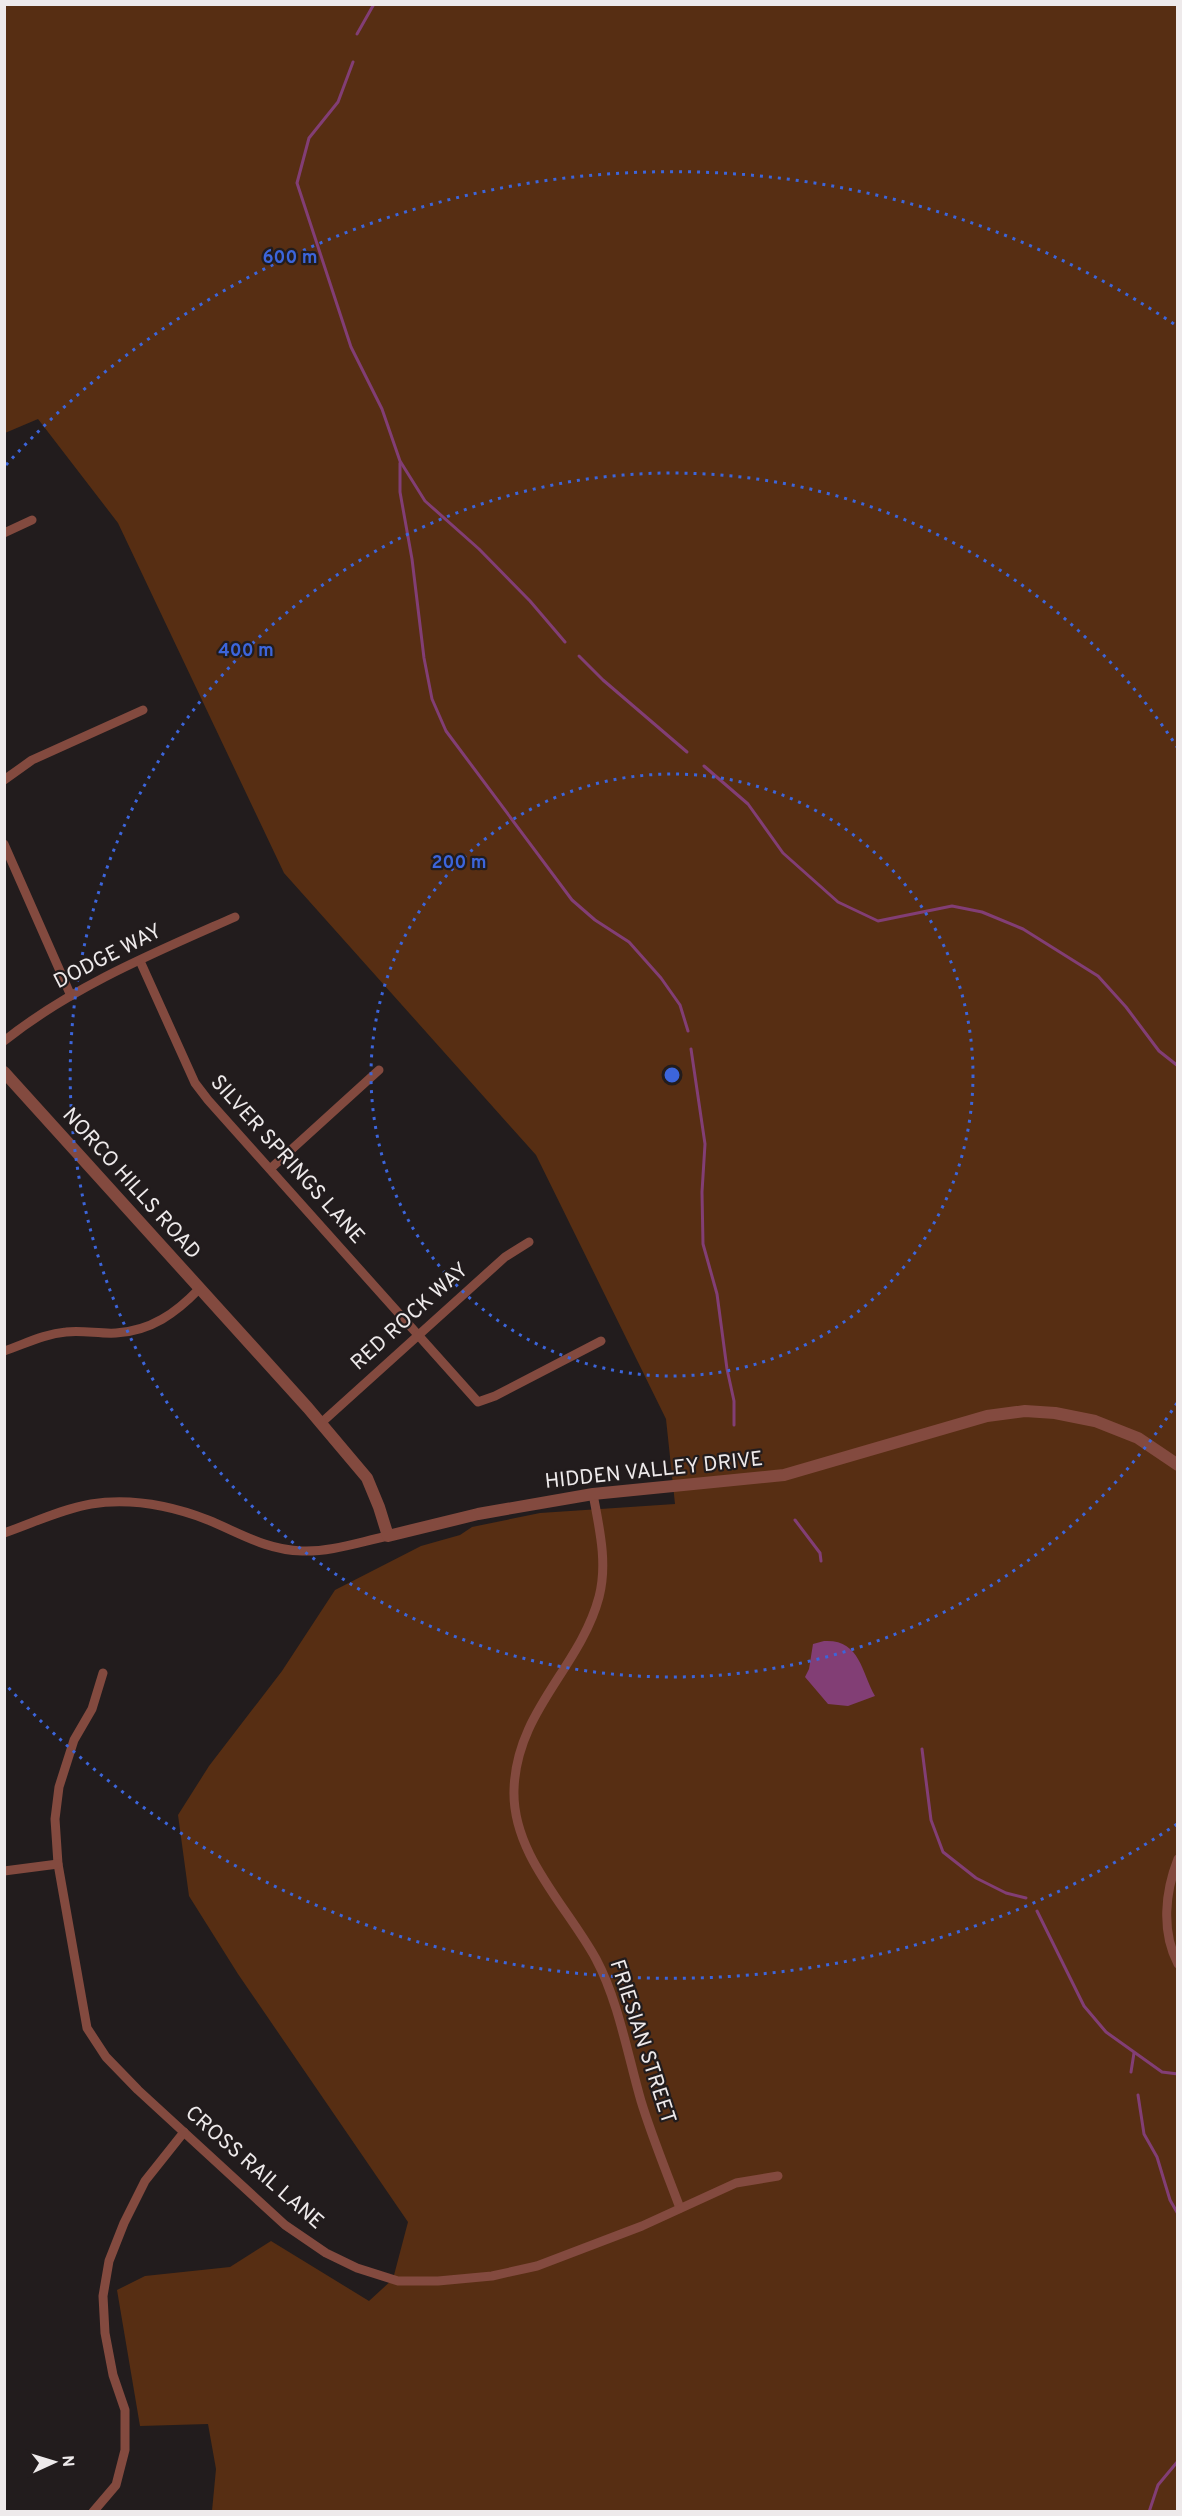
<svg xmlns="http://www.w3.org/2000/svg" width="1182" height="2516" font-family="Overpass,sans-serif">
<rect width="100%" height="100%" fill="#221c1d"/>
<polygon fill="#572e13" points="5,5 1177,5 1177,2511 212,2511 216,2469 208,2424 140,2426 117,2290 145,2276 230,2267 271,2241 369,2301 393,2279 408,2222 238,1974 189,1896 178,1815 209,1766 282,1671 335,1590 421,1546 460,1535 472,1527 540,1513 675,1504 666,1419 536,1155 284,873 118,523 38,419 5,433"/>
<path fill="#823e75" d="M824 1641C860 1639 861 1671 875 1696L848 1706 828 1704 805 1677 809 1669 813 1644Z"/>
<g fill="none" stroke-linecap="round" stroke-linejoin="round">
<g stroke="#823e75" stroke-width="3">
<polyline points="357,34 374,4"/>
<polyline points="353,62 338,102 309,138 297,183 351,347 382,409 400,461 425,501 479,549 530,601 565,642"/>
<polyline points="400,463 400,492 412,559 424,658 432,699 446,731 572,900 595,920 629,942 661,978 680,1005 688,1031"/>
<polyline points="579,656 603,680 687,752"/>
<polyline points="704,766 748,804 783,853 838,902 878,921 952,906 982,912 1023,929 1098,976 1126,1007 1159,1051 1178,1066"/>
<polyline points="691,1049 705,1144 702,1192 703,1244 717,1294 727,1369 734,1401 734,1425"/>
<polyline points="795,1520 820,1553 821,1561"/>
<polyline points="922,1749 931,1820 943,1852 976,1878 1006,1893 1026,1898"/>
<polyline points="1037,1911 1084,2006 1106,2032 1162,2072 1178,2074"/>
<polyline points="1131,2072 1134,2053"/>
<polyline points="1138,2095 1144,2134 1157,2157 1170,2200 1178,2214"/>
<polyline points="1149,2512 1158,2485 1178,2461"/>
</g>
<g stroke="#834a3f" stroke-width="9">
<polyline points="4,533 32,520"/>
<polyline points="4,780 32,760 143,710"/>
<polyline points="4,844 71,996"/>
<polyline points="140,961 195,1083 208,1100 478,1402 495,1396 601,1341"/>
<path d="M4 1041C73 986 156 952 235 917"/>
<polyline points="270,1169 379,1070"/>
<path d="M4 1351C25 1344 44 1334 66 1332 83 1330 99 1334 116 1333 151 1331 176 1313 199 1289"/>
<polyline points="320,1424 505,1257 529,1242"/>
<path d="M593 1494C599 1527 608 1563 599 1597 580 1668 516 1711 514 1790 512 1854 567 1906 596 1959 618 2000 628 2056 641 2101 652 2137 667 2173 680 2208"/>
<path d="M4 1533C33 1523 62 1509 91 1504 130 1498 172 1506 208 1520 240 1533 266 1550 302 1551 331 1552 359 1542 388 1536"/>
<polyline points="103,1673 92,1709 74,1740 59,1787 55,1819 58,1864 87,2028 106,2057 138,2090 285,2225 326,2253 357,2268 398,2281 438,2281 492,2276 537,2266 642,2226 736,2183 778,2176"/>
<path d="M1178 1859C1165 1892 1161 1931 1178 1964"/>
<polyline points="4,1871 58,1864"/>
<polyline points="93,2512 116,2485 125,2450 125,2410 113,2375 105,2333 103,2296 109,2261 124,2223 145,2181 184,2132"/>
</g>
<polyline stroke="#834a3f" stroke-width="12" points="4,1072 308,1408 367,1478 379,1507 388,1536 478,1514 593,1494 784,1475 987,1416 1025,1411 1055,1413 1095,1421 1138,1438 1178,1465"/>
</g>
<g fill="none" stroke="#3c65db" stroke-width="3" stroke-dasharray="3 6">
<circle cx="672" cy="1075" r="301"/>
<path d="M1177 1403A602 602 0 1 1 1177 747"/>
<path d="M1177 1824A903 903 0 0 1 6 1685M6 465A903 903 0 0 1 1177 326"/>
</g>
<g text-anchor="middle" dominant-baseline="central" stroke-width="4.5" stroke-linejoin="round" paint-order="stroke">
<g font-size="21" fill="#eeeaeb" stroke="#221c1d">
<text transform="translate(108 957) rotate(-27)">DODGE WAY</text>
<text transform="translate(287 1160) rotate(48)">SILVER SPRINGS LANE</text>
<text transform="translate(131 1184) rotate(48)">NORCO HILLS ROAD</text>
<text transform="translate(410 1317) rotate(-42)">RED ROCK WAY</text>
<text transform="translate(654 1471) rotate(-6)">HIDDEN VALLEY DRIVE</text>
<text transform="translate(642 2042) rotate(72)">FRIESIAN STREET</text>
<text transform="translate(254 2168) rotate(41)">CROSS RAIL LANE</text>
</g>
</g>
<circle cx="672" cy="1075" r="9" fill="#3c65db" stroke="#221c1d" stroke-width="3"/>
<g font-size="18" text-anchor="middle" font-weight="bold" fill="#3c65db" stroke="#221c1d" stroke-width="4.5" stroke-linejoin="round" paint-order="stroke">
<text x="290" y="263">600 m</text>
<text x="246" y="656">400 m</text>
<text x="459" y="868">200 m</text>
</g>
<rect width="1182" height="2516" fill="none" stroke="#eeeaeb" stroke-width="12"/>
<g transform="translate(54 2462) rotate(86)" stroke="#221c1d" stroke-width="4.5" paint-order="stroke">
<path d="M0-4.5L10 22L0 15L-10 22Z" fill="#eeeaeb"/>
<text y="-9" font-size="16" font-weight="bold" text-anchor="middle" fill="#eeeaeb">N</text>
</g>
</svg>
